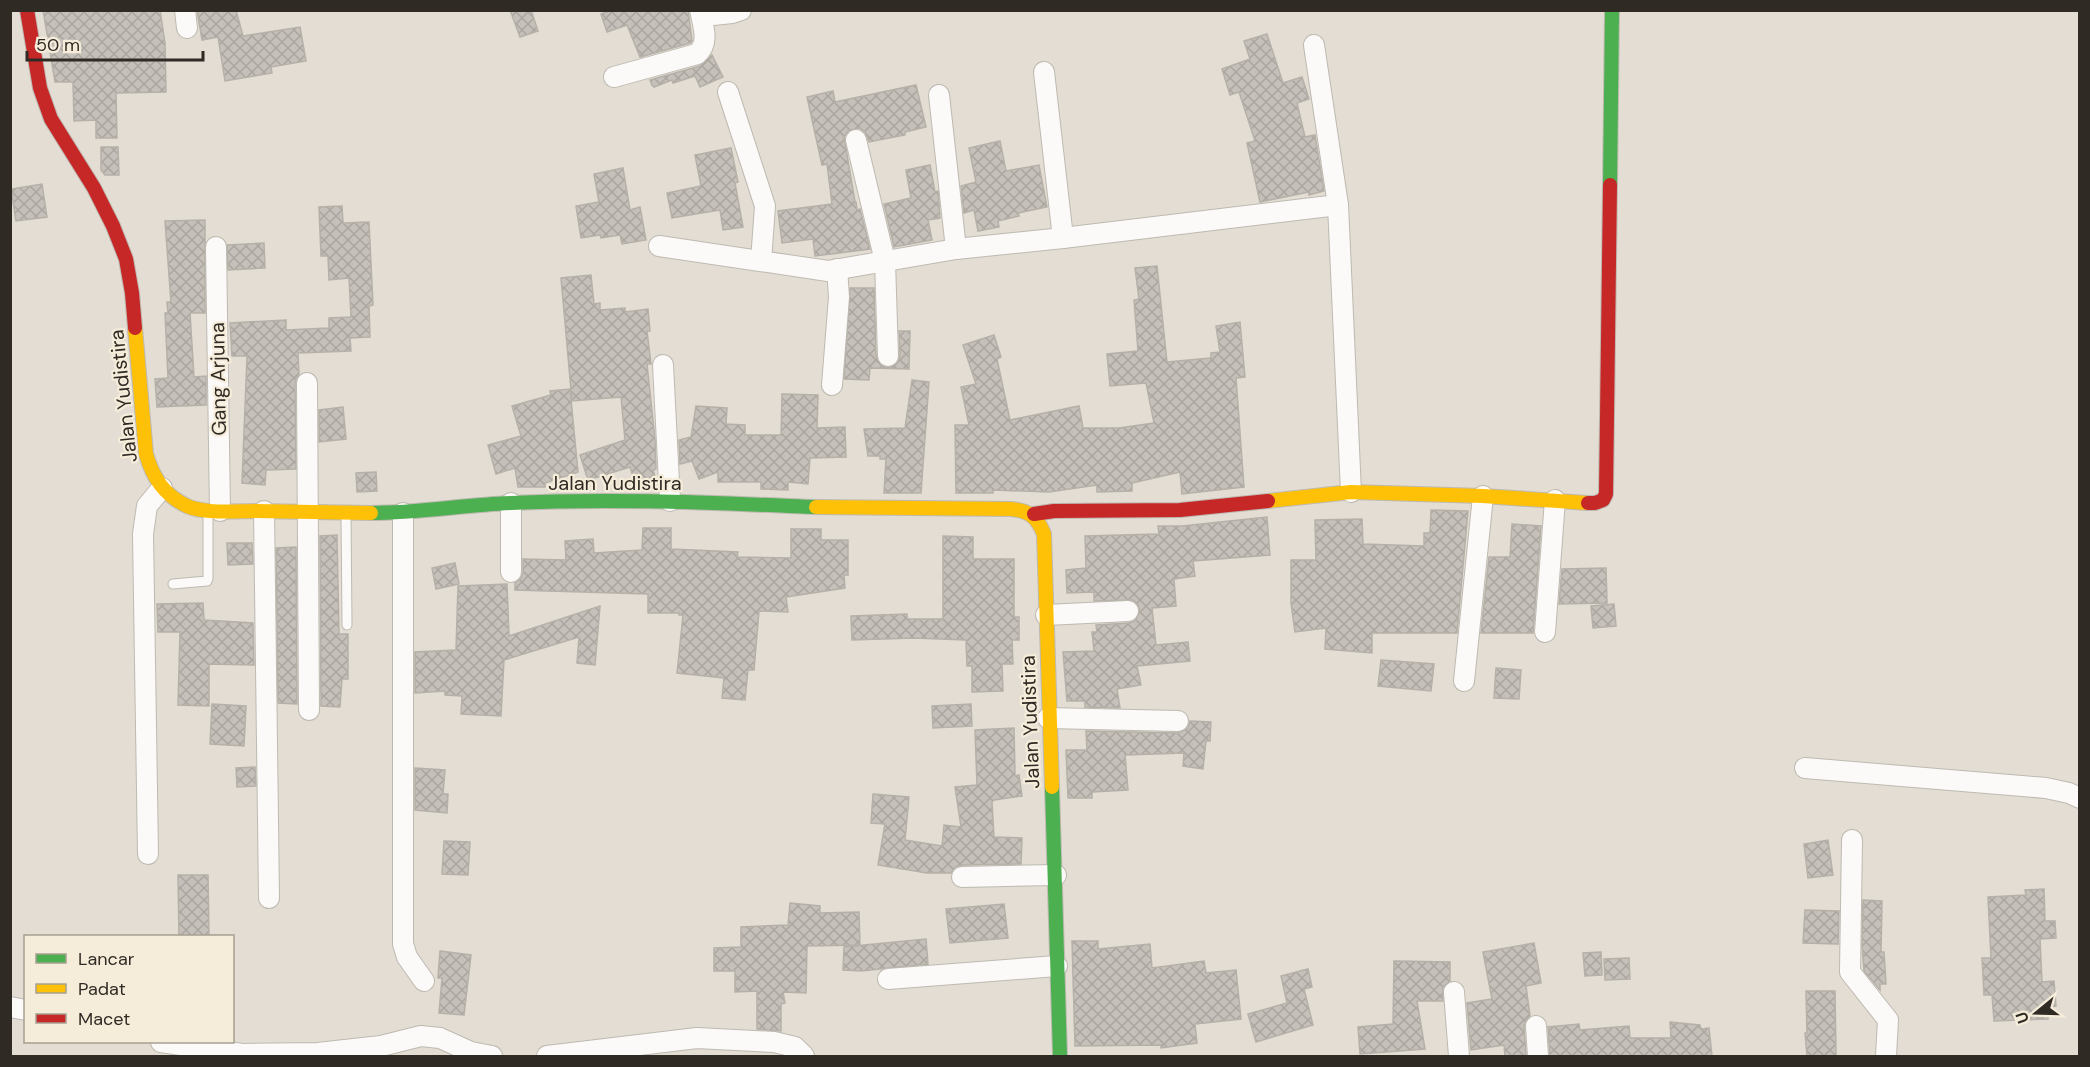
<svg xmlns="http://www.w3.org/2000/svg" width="2090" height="1067" font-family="'DM Sans',sans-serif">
<defs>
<pattern id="building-cross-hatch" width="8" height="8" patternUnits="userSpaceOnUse" patternTransform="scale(1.5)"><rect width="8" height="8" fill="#c5c0b9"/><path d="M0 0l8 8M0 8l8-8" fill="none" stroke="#aaa59f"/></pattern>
</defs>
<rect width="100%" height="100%" fill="#e3ddd3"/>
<g fill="url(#building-cross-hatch)" stroke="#b5b1a9" stroke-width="1.5">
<polygon points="43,10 160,10 165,43 166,92 116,93 117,138 96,138 96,120 74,121 73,82 55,82"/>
<polygon points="197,10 236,10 243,36 300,27 306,61 271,67 272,73 225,81 218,37 202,40"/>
<polygon points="510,10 531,10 538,31 520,37"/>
<polygon points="612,10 688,10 692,41 690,43 640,57 627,25 607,32 601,14"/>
<polygon points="1267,34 1283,83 1302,77 1309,99 1297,103 1305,137 1315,135 1324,191 1309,195 1309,192 1260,202 1247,143 1255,141 1239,92 1230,95 1222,69 1250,59 1244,41"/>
<polygon points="712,55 723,77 700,87 695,76 673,83 672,80 654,87 652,85 650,80 700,66"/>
<polygon points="916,85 926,127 905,132 905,135 869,142 865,132 859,128 848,131 844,137 855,202 856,202 857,210 860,209 870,249 815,256 813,239 782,243 778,211 832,204 827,164 822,165 807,97 833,91 835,102"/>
<polygon points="1000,141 1006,171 1039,165 1047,207 1018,213 1019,216 998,221 999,227 978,231 974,210 964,213 961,186 976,182 969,148"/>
<polygon points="101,147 118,147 119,175 105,175 101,170"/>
<polygon points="731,148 738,182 735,183 743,227 723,230 720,210 672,218 667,193 701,186 695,155"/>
<polygon points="930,165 935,192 938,191 940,218 928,220 932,240 894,247 884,204 911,198 906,170"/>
<polygon points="623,168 630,210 640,207 646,240 622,244 620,235 601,238 600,235 581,238 576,206 599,202 594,174"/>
<polygon points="42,184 47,217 16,221 11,189"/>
<polygon points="342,206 343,223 369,222 373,305 369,306 370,337 350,338 351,351 298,353 299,374 295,383 296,469 266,470 265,485 242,483 247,356 232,356 230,323 286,320 286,330 329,328 329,318 351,317 349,278 329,280 328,256 321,256 319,207"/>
<polygon points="205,220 205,313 190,313 194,377 206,376 206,405 157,407 155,379 168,378 165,313 168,313 167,302 171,302 165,221"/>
<polygon points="264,243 265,268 228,270 227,245"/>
<polygon points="1157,266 1167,362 1211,358 1211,353 1220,352 1216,326 1240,322 1245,377 1236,378 1244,487 1182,494 1180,472 1132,483 1132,491 1097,492 1097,485 1049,492 993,490 993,493 956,493 955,425 969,425 961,387 976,384 963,345 994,335 1001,357 997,359 1010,420 1079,406 1083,428 1119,428 1154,423 1146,383 1110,386 1107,354 1138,351 1134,300 1139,299 1135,268"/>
<polygon points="591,275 594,304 600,303 600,310 625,308 625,312 648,309 650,331 647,331 651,364 647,364 655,439 656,469 653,470 657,483 650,486 636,486 630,467 588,480 580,455 625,440 621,397 572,401 561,278"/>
<polygon points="850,288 874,288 876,356 882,366 889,368 898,362 900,356 899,331 910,331 909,369 870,368 869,380 844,379"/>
<polygon points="912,380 929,382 921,493 884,493 886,459 880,459 880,456 868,456 864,429 905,428"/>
<polygon points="570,389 578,472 545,483 545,487 518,487 515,468 496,474 488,445 521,436 512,406 551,395 550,391"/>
<polygon points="782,394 818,395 817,428 845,427 846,457 810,458 808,484 788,482 788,490 761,489 761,482 718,482 718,472 699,479 692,461 680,464 679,440 691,437 696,406 727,408 726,424 745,425 745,435 781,435"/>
<polygon points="343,407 346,439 319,442 319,410"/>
<polygon points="376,472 377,491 357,492 356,473"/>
<polygon points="1431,510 1468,511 1457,633 1372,633 1372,653 1325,649 1326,628 1295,632 1291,603 1291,560 1316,560 1315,520 1362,519 1363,544 1424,546 1424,533 1430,533"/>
<polygon points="1267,517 1270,555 1193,561 1195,576 1174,579 1176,606 1152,608 1156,645 1188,642 1190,661 1137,666 1141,685 1117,689 1120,708 1085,707 1085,701 1067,701 1063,652 1094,651 1092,632 1097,632 1096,625 1129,623 1135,621 1140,611 1138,605 1133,600 1094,601 1094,592 1067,593 1066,570 1086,568 1085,536 1159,534 1158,526 1182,526"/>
<polygon points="1512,524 1541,526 1533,633 1481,633 1489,557 1510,557"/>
<polygon points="643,528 671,528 671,549 738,552 737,557 791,558 791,529 821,529 821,540 848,540 848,575 844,575 845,588 786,597 788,612 759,611 754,670 748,670 745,700 722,698 724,678 677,673 683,615 679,615 679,613 648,613 648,594 515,590 515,583 521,578 523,573 523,559 566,560 565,541 593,539 594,553 642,550"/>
<polygon points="337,535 339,634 348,634 348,679 342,679 340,707 321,706 320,536"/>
<polygon points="943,536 973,537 973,559 1014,559 1014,617 1019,617 1019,640 1012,640 1013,664 1002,664 1003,691 972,692 972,666 967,666 966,640 914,638 852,640 851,616 907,614 907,619 943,619"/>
<polygon points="227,543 252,543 253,564 228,565"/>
<polygon points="296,547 297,704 278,703 276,548"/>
<polygon points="455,563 459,584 436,589 432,568"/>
<polygon points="1606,568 1607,603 1559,604 1562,569"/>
<polygon points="507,584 509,636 600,606 595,665 577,663 579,637 504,660 501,716 461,714 462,696 445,695 445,691 415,693 415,652 456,650 458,586"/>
<polygon points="203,603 204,620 253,623 254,665 209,664 209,706 178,705 180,632 158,632 157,604"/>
<polygon points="1614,604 1616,626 1593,628 1591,606"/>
<polygon points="1381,660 1434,664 1431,691 1378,686"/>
<polygon points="1496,668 1521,670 1519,699 1494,698"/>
<polygon points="212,704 246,706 244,746 210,744"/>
<polygon points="971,704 972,726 933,728 932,706"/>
<polygon points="1190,721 1211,722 1210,741 1206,741 1203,769 1183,766 1184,753 1125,755 1128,790 1092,792 1092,798 1068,798 1066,750 1087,750 1086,731 1178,733 1188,728"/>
<polygon points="1014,728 1015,776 1019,775 1022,796 994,800 992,802 994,837 1022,838 1021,864 962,865 955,867 951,873 927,873 878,865 885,824 871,823 873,794 909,797 905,840 942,846 944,825 961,827 955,787 977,785 975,730"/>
<polygon points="255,767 256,786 237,787 236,768"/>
<polygon points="415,768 445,770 443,794 448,794 447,813 415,810"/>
<polygon points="1828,840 1833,875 1808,878 1804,844"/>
<polygon points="444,841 470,842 468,875 442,874"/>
<polygon points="178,875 208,875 209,936 179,936"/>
<polygon points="2044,889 2045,921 2055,921 2056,938 2040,939 2042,982 2054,981 2056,1006 2047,1007 2048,1019 1994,1021 1992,995 1984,995 1982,958 1991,958 1988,897 2026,895 2025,890"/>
<polygon points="1863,900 1882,901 1881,952 1884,952 1886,984 1880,984 1880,990 1864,971 1862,945"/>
<polygon points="790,903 820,906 820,913 859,912 860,945 807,946 806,993 783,992 785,1003 781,1004 781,1031 757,1029 757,991 735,992 735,971 714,971 714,948 741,947 741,927 788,925"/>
<polygon points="1004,904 1008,938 950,943 946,909"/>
<polygon points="1805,910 1839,911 1838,944 1803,943"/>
<polygon points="926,939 928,964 861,971 843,970 844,947"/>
<polygon points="1072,941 1098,941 1098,949 1150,944 1152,968 1204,961 1206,973 1236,970 1241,1019 1195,1024 1197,1043 1161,1048 1161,1045 1075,1046"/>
<polygon points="1534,943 1541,983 1526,986 1530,1016 1526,1020 1524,1026 1526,1056 1505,1056 1504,1045 1471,1050 1467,1003 1492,999 1483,952"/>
<polygon points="440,951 471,955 464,1015 439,1013 442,978 438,978"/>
<polygon points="1601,952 1602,975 1585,976 1583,953"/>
<polygon points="1629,958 1630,979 1605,980 1604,959"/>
<polygon points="1394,961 1450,962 1450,981 1443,987 1443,1001 1417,1001 1425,1049 1360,1054 1358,1027 1393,1024"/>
<polygon points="1308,969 1312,987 1304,989 1313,1025 1256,1042 1248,1014 1287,1003 1281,976"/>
<polygon points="1806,991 1835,991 1836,1056 1807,1056 1805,1033 1807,1033"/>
<polygon points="1670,1022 1700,1025 1701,1029 1709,1028 1712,1056 1550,1056 1548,1027 1579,1024 1580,1030 1629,1026 1630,1038 1671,1038"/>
</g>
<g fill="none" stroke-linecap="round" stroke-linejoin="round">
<g stroke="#bebab2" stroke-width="11">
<g id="lane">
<polyline points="346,514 347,625"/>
<polyline points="173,584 207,581 208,578 208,513"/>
</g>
</g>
<g stroke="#bebab2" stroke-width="22">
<g id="street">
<polyline points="185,10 187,28"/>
<polyline points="710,10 713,15 732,13 741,10"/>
<polyline points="1314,45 1338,205"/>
<polyline points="1044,72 1063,238"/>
<path d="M614 77 697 54C710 43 703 26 700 10"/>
<polyline points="728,92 765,206 761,261"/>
<polyline points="939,95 956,249"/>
<polyline points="856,140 885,261 888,356"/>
<polyline points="659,246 828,271 956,249 1063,238 1338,205 1351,492"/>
<polyline points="216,247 220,511"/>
<polyline points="663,365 670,501"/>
<polyline points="307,383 309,710"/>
<polyline points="832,385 839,297 837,269"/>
<polyline points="511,503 511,572"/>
<polyline points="264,511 269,898"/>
<polyline points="403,513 403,944 407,957 424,981"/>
<polyline points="1046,615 1128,611"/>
<polyline points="1545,632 1555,500"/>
<polyline points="1464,681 1483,496"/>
<polyline points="1048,718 1178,721"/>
<polyline points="1805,768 2046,788 2069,793 2080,798"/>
<polyline points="1852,840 1850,972 1888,1020 1886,1056"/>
<polyline points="148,854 143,534 147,506 162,488"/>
<polyline points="962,877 1056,875"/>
<polyline points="888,979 1057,966"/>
<polyline points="1454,992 1459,1056"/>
<polyline points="10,1007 26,1010"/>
<polyline points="1536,1026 1538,1056"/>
<polyline points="161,1042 242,1054 318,1053 381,1046 421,1036 440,1038 471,1052 492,1056"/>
<polyline points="547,1056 697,1038 774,1042 795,1047 804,1056"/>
</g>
</g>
<g stroke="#bebab2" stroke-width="16">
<g id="fast">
<polyline points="1610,185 1612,10"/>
<path d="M371 513C418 513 464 505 511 503 613 498 715 503 816 507"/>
<polyline points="1052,787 1060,1056"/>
</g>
</g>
<g stroke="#bebab2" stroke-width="16">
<g id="slow">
<path d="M135 328 146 454C153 478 164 495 187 506 205 514 236 511 256 511 294 512 333 512 371 513"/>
<polyline points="1268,501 1351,492 1483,496 1588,503"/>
<path d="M816 507 1011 509C1030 511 1037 517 1044 534L1052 787"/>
</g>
</g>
<g stroke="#bebab2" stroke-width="16">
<g id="jam">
<polyline points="27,10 40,88 51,119 94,188 113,226 126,259 132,293 135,328"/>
<polyline points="1588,503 1595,503 1603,500 1606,494 1610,185"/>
<polyline points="1034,514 1054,511 1180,510 1268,501"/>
</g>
</g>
<use href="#lane" stroke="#fbfaf8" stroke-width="9"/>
<use href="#street" stroke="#fbfaf8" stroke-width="20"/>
<use href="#fast" stroke="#4caf50" stroke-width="14"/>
<use href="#slow" stroke="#ffc107" stroke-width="14"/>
<use href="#jam" stroke="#c62828" stroke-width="14"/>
</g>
<g text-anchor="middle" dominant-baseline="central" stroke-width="4.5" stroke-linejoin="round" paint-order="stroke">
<g font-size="20" fill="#2f2b24" stroke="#f6ecda">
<text transform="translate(218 379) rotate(-91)">Gang Arjuna</text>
<text transform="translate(123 396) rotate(-96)">Jalan Yudistira</text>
<text x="615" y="483">Jalan Yudistira</text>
<text transform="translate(1030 722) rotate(-92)">Jalan Yudistira</text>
</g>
</g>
<rect width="2090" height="1067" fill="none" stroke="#2f2b24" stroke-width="24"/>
<rect x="24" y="935" width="210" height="108" fill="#f6ecda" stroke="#a69f91" stroke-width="1.5"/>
<rect x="36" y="954" width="30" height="9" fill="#4caf50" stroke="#a69f91" stroke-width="1.5"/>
<text x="78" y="965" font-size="18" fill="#2f2b24">Lancar</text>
<rect x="36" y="984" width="30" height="9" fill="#ffc107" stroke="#a69f91" stroke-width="1.5"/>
<text x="78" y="995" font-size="18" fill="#2f2b24">Padat</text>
<rect x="36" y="1014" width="30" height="9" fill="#c62828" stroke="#a69f91" stroke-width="1.5"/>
<text x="78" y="1025" font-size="18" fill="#2f2b24">Macet</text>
<g transform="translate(2036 1013) rotate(251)" stroke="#f6ecda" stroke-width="4.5" paint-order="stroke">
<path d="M0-4.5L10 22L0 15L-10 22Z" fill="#2f2b24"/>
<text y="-9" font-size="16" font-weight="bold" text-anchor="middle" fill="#2f2b24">U</text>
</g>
<path d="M27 51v9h176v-9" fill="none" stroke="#2f2b24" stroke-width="3"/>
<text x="36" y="51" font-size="18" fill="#2f2b24" stroke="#f6ecda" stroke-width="4.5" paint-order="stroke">50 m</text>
</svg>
